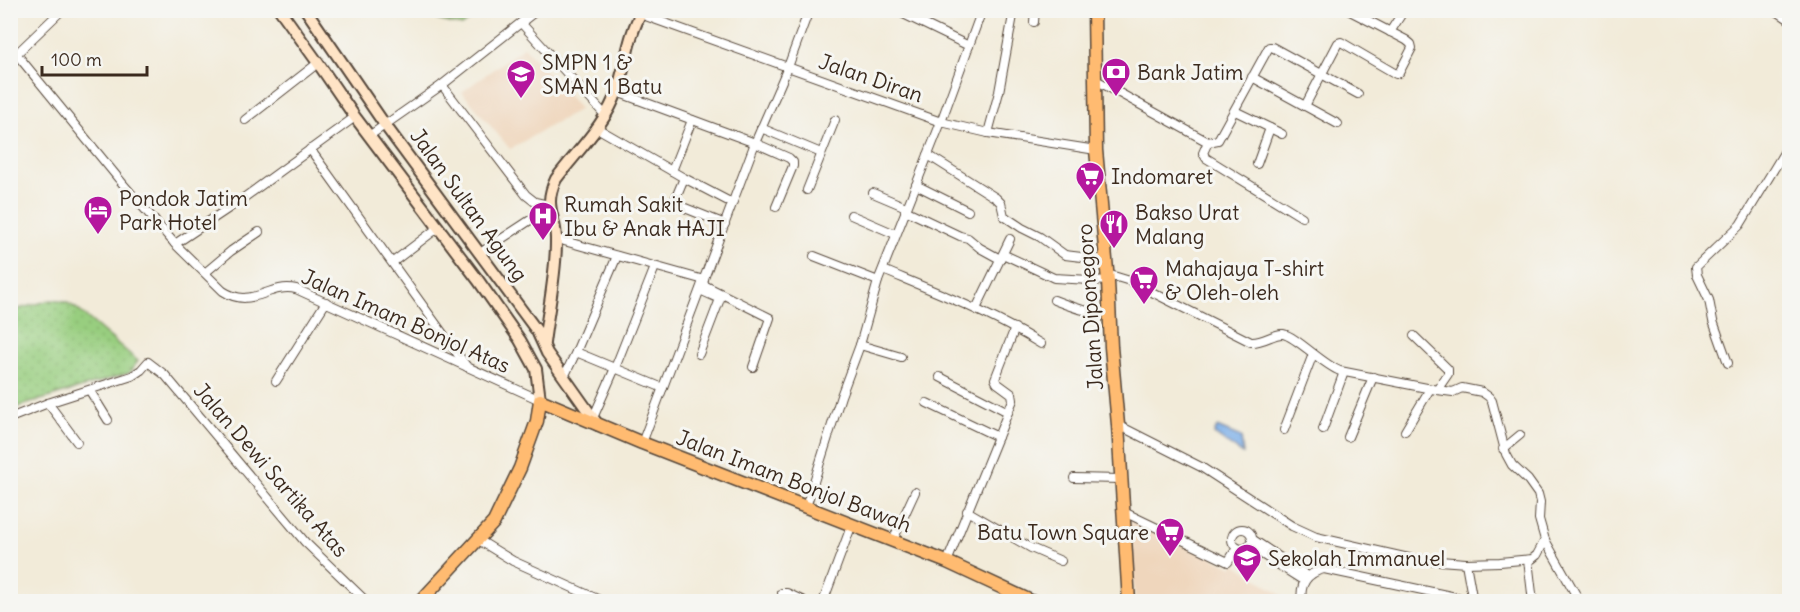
<svg xmlns="http://www.w3.org/2000/svg" width="1800" height="612" font-family="Delius,sans-serif">
<defs>
<pattern id="park-dots" width="8" height="8" patternUnits="userSpaceOnUse" patternTransform="scale(1.5)"><rect width="8" height="8" fill="#98ce7f"/><path d="M2 2h.1M6 6h.1" fill="none" stroke="#84b16d" stroke-width="1.8" stroke-linecap="round"/></pattern>
</defs>
<rect width="100%" height="100%" fill="#f6f6f2"/>
<filter id="ink" filterUnits="userSpaceOnUse"><feTurbulence type="fractalNoise" baseFrequency=".0167" numOctaves="2"/><feDisplacementMap in="SourceGraphic" scale="12" xChannelSelector="R" yChannelSelector="G"/><feConvolveMatrix kernelMatrix="1 2 1 2 8 2 1 2 1" color-interpolation-filters="sRGB"/></filter>
<filter id="wash" filterUnits="userSpaceOnUse"><feTurbulence type="fractalNoise" baseFrequency=".008" numOctaves="4" result="noise"/><feDisplacementMap in="SourceGraphic" scale="24" xChannelSelector="R" yChannelSelector="G"/><feGaussianBlur stdDeviation="1.35" result="paint"/><feColorMatrix in="noise" values="0 0 0 0 0 0 0 0 0 0 0 0 0 0 0 0 0 1.4 0 .05"/><feComposite in="paint" operator="in"/></filter>
<g filter="url(#wash)">
<rect width="100%" height="100%" fill="#f2ebd9"/>
<g fill="#efd6bc">
<polygon points="524,47 580,109 510,149 462,92"/>
<polygon points="1129,518 1233,567 1234,563 1290,601 1135,601"/>
</g>
<polygon fill="url(#park-dots)" stroke="#6a7c4e" stroke-width="1.5" points="51,300 66,302 76,308 138,361 129,373 11,409 11,311"/>
<polygon fill="#98ce7f" stroke="#6a7c4e" stroke-width="1.5" points="425,11 483,11 462,26 438,20"/>
<polygon fill="#7caee8" stroke="#5c6c83" stroke-width="1.5" points="1217,427 1241,437 1243,454 1214,434"/>
</g>
<g filter="url(#ink)">
<g fill="none" stroke-linecap="round" stroke-linejoin="round">
<g stroke="#56473a" stroke-width="10">
<g id="street">
<polyline points="794,10 807,16"/>
<polyline points="895,10 969,46"/>
<polyline points="1775,10 1790,20"/>
<polyline points="1786,10 1790,13"/>
<polyline points="640,14 941,122 988,133 1096,150"/>
<polyline points="1034,22 1035,10"/>
<polyline points="522,24 605,115"/>
<polyline points="1390,32 1404,10"/>
<path d="M10 46 123 184 175 244 223 291C252 310 268 283 296 289L540 400"/>
<polyline points="10,60 62,10"/>
<polyline points="1252,77 1338,124"/>
<polyline points="1094,79 1208,142 1218,140 1269,47 1272,47 1358,94"/>
<polyline points="442,85 526,195 535,202 549,205"/>
<polyline points="617,92 755,143 789,158 793,162 793,166 776,207"/>
<polyline points="1305,106 1338,43 1341,42 1396,74 1399,73 1412,48 1411,44 1406,40 1348,10"/>
<polyline points="1235,111 1270,128 1257,164"/>
<polyline points="245,120 318,63"/>
<polyline points="597,128 684,178 732,203"/>
<polyline points="761,128 821,153"/>
<polyline points="1270,128 1282,134"/>
<polyline points="988,133 999,92 1014,10"/>
<polyline points="369,136 442,85 537,10"/>
<polyline points="1208,142 1203,153 1206,158 1302,217"/>
<polyline points="310,149 467,367"/>
<polyline points="928,155 996,198 1001,203 1004,216 1022,228 1040,237 1065,255 1106,260"/>
<polyline points="672,171 692,120"/>
<polyline points="684,178 674,202 675,204 725,224"/>
<polyline points="916,185 968,211"/>
<polyline points="807,190 835,120"/>
<polyline points="873,193 906,207"/>
<polyline points="905,210 960,236 968,238 980,248 1000,259"/>
<polyline points="851,215 895,234"/>
<polyline points="557,239 704,280"/>
<polyline points="175,244 238,202 355,117"/>
<polyline points="480,253 541,213 550,210"/>
<polyline points="617,256 576,352 663,388"/>
<polyline points="814,256 878,281"/>
<polyline points="1007,256 1054,278 1108,281"/>
<polyline points="393,262 439,227"/>
<path d="M883 270C936 292 991 313 1041 344"/>
<polyline points="206,272 231,251 259,232"/>
<path d="M1107 274 1130 281 1251 342C1263 343 1274 333 1283 334 1296 336 1323 365 1340 371L1437 390 1453 392 1462 388 1482 392 1489 397 1492 401 1506 454 1512 465 1528 480 1538 494 1540 502 1539 519 1545 540 1537 555 1532 559 1500 562 1466 563 1413 559 1316 537 1292 526 1201 467 1118 425"/>
<polyline points="702,284 770,318 753,367"/>
<path d="M1054 300C1072 307 1089 314 1109 312"/>
<polyline points="976,309 1010,239"/>
<polyline points="1414,336 1448,369 1448,374 1437,390"/>
<polyline points="860,345 901,357"/>
<polyline points="699,354 720,299 700,290"/>
<polyline points="1728,363 1713,321 1709,300 1697,275 1696,267 1740,225 1788,146 1790,148"/>
<polyline points="564,377 576,352"/>
<polyline points="940,377 1008,412"/>
<polyline points="276,381 326,302"/>
<polyline points="90,391 108,420"/>
<polyline points="48,403 77,442"/>
<polyline points="927,403 998,437"/>
<polyline points="10,418 48,403 132,376 141,370 148,362 165,375 305,542 367,602"/>
<polyline points="593,418 615,368 655,267"/>
<polyline points="1323,429 1344,372"/>
<polyline points="1284,430 1313,354"/>
<polyline points="1405,431 1430,389"/>
<polyline points="1348,437 1373,377"/>
<polyline points="642,443 755,143 788,67 809,10"/>
<polyline points="1503,449 1520,435"/>
<polyline points="1074,478 1121,479"/>
<polyline points="806,507 841,396 860,345 878,281 941,122 982,10"/>
<polyline points="967,511 1031,548 1061,561"/>
<polyline points="1124,512 1228,562 1237,548"/>
<circle cx="1242" cy="539" r="10"/>
<polyline points="477,539 513,561 604,602"/>
<polyline points="1252,539 1308,576"/>
<polyline points="893,540 915,492"/>
<polyline points="1545,540 1580,602"/>
<polyline points="1249,546 1304,581"/>
<polyline points="1528,560 1533,602"/>
<polyline points="947,562 1013,400 1012,394 997,383 995,379 1015,328"/>
<polyline points="1466,563 1473,602"/>
<polyline points="782,593 787,593 806,602"/>
<polyline points="823,602 852,524"/>
<path d="M1302 602C1299 584 1307 573 1324 569L1465 599 1467 602"/>
</g>
</g>
<g stroke="#56473a" stroke-width="14">
<g id="secondary">
<polyline points="280,10 318,63 355,117 478,280 520,340 536,369 540,400"/>
<polyline points="306,10 385,125 537,331 547,353 598,425"/>
<path d="M544 343C548 310 556 276 556 242 557 216 542 208 556 179 577 151 606 124 617 91 626 65 628 34 643 10"/>
</g>
</g>
<g stroke="#56473a" stroke-width="15">
<g id="primary">
<polyline points="1094,10 1096,150 1108,281 1111,347 1118,425 1129,602"/>
<polyline points="420,602 494,522 520,468 537,421 540,400 642,443 947,562 1033,602"/>
</g>
</g>
<use href="#street" stroke="#fff" stroke-width="8"/>
<use href="#secondary" stroke="#ffe4c6" stroke-width="10"/>
<use href="#primary" stroke="#ffbb71" stroke-width="12"/>
</g>
</g>
<defs>
<g id="bank-pin" transform="scale(1.5)"><path d="M0 17L-7.5 6A9.5 9.5 0 1 1 7.5 6Z" fill="#b5179e" stroke="#f6f6f2"/><path d="M-6-4H6V4H-6ZM0-2.3a2.3 2.3 0 1 0 0 4.6a2.3 2.3 0 1 0 0-4.6Z" fill="#fff"/></g>
<g id="school-pin" transform="scale(1.5)"><path d="M0 17L-7.5 6A9.5 9.5 0 1 1 7.5 6Z" fill="#b5179e" stroke="#f6f6f2"/><path d="M0-5L7-2L0 1L-7-2ZM-4 1L0 2.5L4 1V4Q0 6-4 4Z" fill="#fff"/></g>
<g id="supermarket-pin" transform="scale(1.5)"><path d="M0 17L-7.5 6A9.5 9.5 0 1 1 7.5 6Z" fill="#b5179e" stroke="#f6f6f2"/><path d="M-6-5.5h2.5l.6 2H6L4.5 2H-2.5L-4.4-4H-6ZM-1.5 3.2a1.3 1.3 0 1 0 .1 0ZM3 3.2a1.3 1.3 0 1 0 .1 0Z" fill="#fff"/></g>
<g id="hotel-pin" transform="scale(1.5)"><path d="M0 17L-7.5 6A9.5 9.5 0 1 1 7.5 6Z" fill="#b5179e" stroke="#f6f6f2"/><path d="M-6-4.5h1.5V1H6V5H4.5V3h-9V5H-6ZM-4 0a1.8 1.8 0 1 1 3.6 0ZM.5 0V-2.5h3Q6-2.5 6 0Z" fill="#fff"/></g>
<g id="hospital-pin" transform="scale(1.5)"><path d="M0 17L-7.5 6A9.5 9.5 0 1 1 7.5 6Z" fill="#b5179e" stroke="#f6f6f2"/><path d="M-5-5h3v3.5h4V-5h3V5h-3V1.5h-4V5h-3Z" fill="#fff"/></g>
<g id="restaurant-pin" transform="scale(1.5)"><path d="M0 17L-7.5 6A9.5 9.5 0 1 1 7.5 6Z" fill="#b5179e" stroke="#f6f6f2"/><path d="M-5-6h1v4h1v-4h1v4h1v-4h1v5L-1.5 .5V6h-2V.5L-5-1ZM5-6V6H3V1.5H1.5Q1.5-4 5-6Z" fill="#fff"/></g>
</defs>
<g fill-rule="evenodd">
<use href="#bank-pin" x="1116" y="72"/>
<use href="#school-pin" x="521" y="74"/>
<use href="#supermarket-pin" x="1090" y="176"/>
<use href="#hotel-pin" x="98" y="210"/>
<use href="#hospital-pin" x="543" y="216"/>
<use href="#restaurant-pin" x="1114" y="224"/>
<use href="#supermarket-pin" x="1144" y="280"/>
<use href="#supermarket-pin" x="1170" y="532"/>
<use href="#school-pin" x="1247" y="558"/>
</g>
<g text-anchor="middle" dominant-baseline="central" stroke-width="6" stroke-linejoin="round" paint-order="stroke">
<g font-size="21" fill="#3b2a1e" stroke="#f6f6f2" text-anchor="start">
<text x="542" y="62">SMPN 1 &amp;<tspan x="542" dy="24">SMAN 1 Batu</tspan></text>
<text x="1137" y="72">Bank Jatim</text>
<text x="1111" y="176">Indomaret</text>
<text x="119" y="198">Pondok Jatim<tspan x="119" dy="24">Park Hotel</tspan></text>
<text x="564" y="204">Rumah Sakit<tspan x="564" dy="24">Ibu &amp; Anak HAJI</tspan></text>
<text x="1135" y="212">Bakso Urat<tspan x="1135" dy="24">Malang</tspan></text>
<text x="1165" y="268">Mahajaya T-shirt<tspan x="1165" dy="24">&amp; Oleh-oleh</tspan></text>
<text x="1149" y="532" text-anchor="end">Batu Town Square</text>
<text x="1268" y="558">Sekolah Immanuel</text>
</g>
<g font-size="21" fill="#3b2a1e" stroke="#f6f6f2">
<text transform="translate(871 78) rotate(19)">Jalan Diran</text>
<text transform="translate(469 205) rotate(54)">Jalan Sultan Agung</text>
<text transform="translate(1090 307) rotate(-94)">Jalan Diponegoro</text>
<text transform="translate(406 321) rotate(24)">Jalan Imam Bonjol Atas</text>
<text transform="translate(271 470) rotate(49)">Jalan Dewi Sartika Atas</text>
<text transform="translate(794 481) rotate(21)">Jalan Imam Bonjol Bawah</text>
</g>
</g>
<rect width="1800" height="612" fill="none" stroke="#f6f6f2" stroke-width="36"/>
<path d="M42 66v9h105v-9" fill="none" stroke="#3b2a1e" stroke-width="3"/>
<text x="51" y="66" font-size="18" fill="#3b2a1e" stroke="#f6f6f2" stroke-width="4.5" paint-order="stroke">100 m</text>
</svg>
